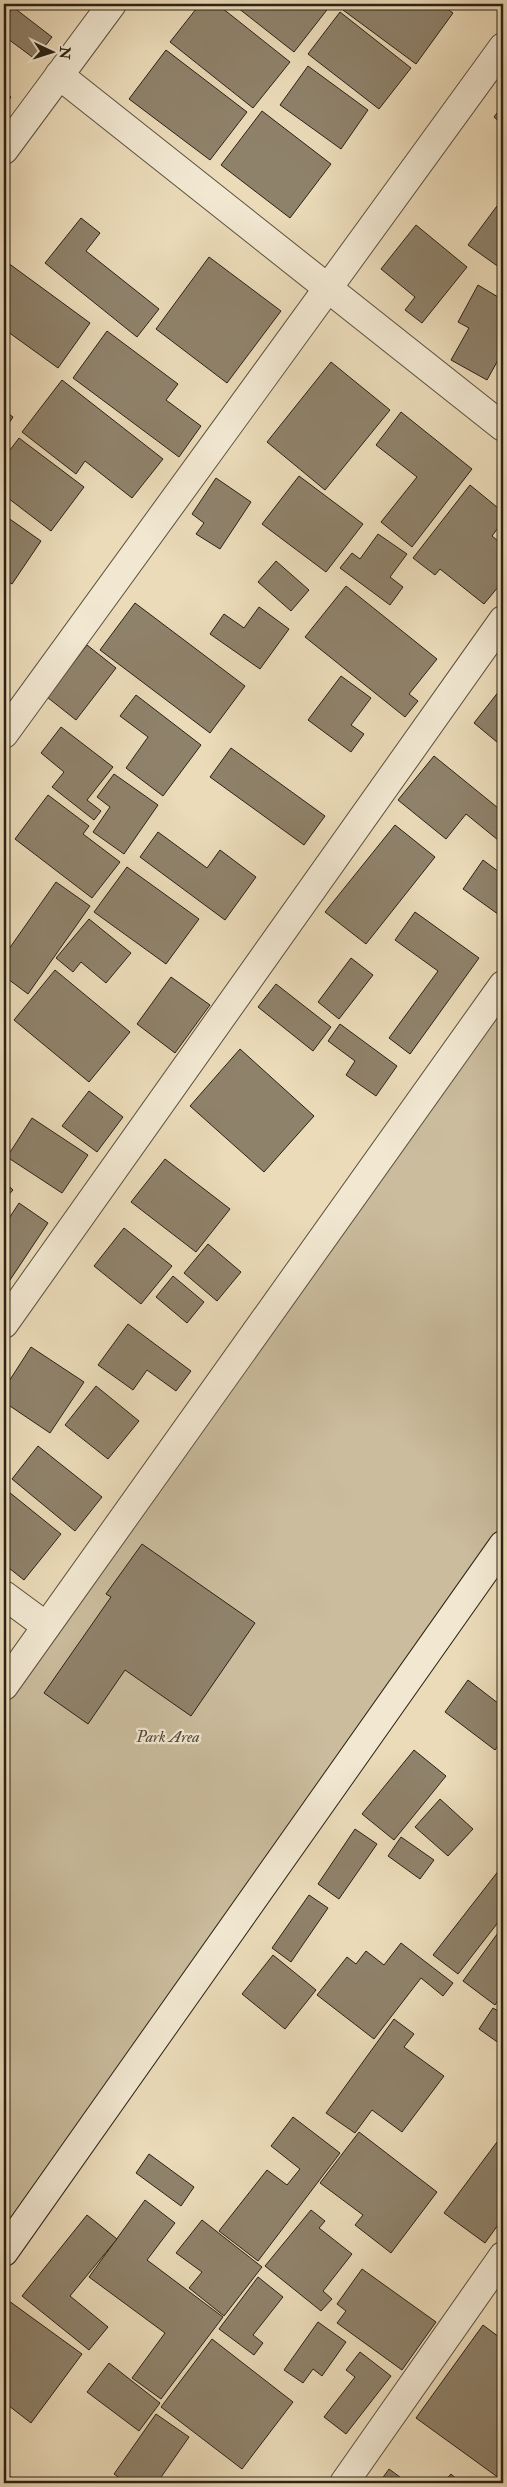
<svg xmlns="http://www.w3.org/2000/svg" width="507" height="2487" font-family="'IM FELL Double Pica',serif">
<rect width="100%" height="100%" fill="#ebdbb9"/>
<filter id="stains"><feTurbulence type="fractalNoise" baseFrequency=".004" numOctaves="4"/><feColorMatrix values="0 0 0 0 .2 0 0 0 0 .09 0 0 0 0 .02 0 0 0 .5 -.17"/></filter>
<radialGradient id="worn" r=".72"><stop offset=".6" stop-color="#630" stop-opacity="0"/><stop offset="1" stop-color="#630" stop-opacity=".3"/></radialGradient>
<polygon fill="#cabc9d" stroke="#7a6f5a" points="503,985 503,1545 4,2252 4,1686"/>
<g fill="#8f826b" stroke="#2b2216">
<polygon points="200,4 217,4 290,62 253,108 170,42"/>
<polygon points="233,4 328,4 330,6 294,52"/>
<polygon points="348,4 441,4 453,13 416,64 343,10"/>
<polygon points="13,7 52,37 35,59 4,36 4,20"/>
<polygon points="340,12 411,68 379,109 308,54"/>
<polygon points="166,50 247,112 210,160 129,99"/>
<polygon points="308,66 368,110 341,149 280,105"/>
<polygon points="4,90 11,97 4,106"/>
<polygon points="503,105 503,125 494,117"/>
<polygon points="262,111 331,164 290,218 221,165"/>
<polygon points="497,206 503,211 503,270 468,245"/>
<polygon points="81,218 100,233 86,251 159,309 137,337 45,263"/>
<polygon points="416,225 467,267 422,323 405,310 415,297 381,269"/>
<polygon points="209,257 281,311 227,383 156,329"/>
<polygon points="4,260 90,323 58,368 4,329"/>
<polygon points="478,285 503,300 503,351 487,380 451,360 469,328 458,322"/>
<polygon points="107,331 178,384 166,400 201,426 179,457 73,378"/>
<polygon points="331,362 390,410 325,490 267,442"/>
<polygon points="62,380 163,459 132,498 85,461 76,474 22,432"/>
<polygon points="4,410 13,417 4,431"/>
<polygon points="401,412 472,469 412,547 381,522 417,477 376,445"/>
<polygon points="19,438 84,487 51,531 4,495 4,458"/>
<polygon points="299,476 363,524 326,572 262,524"/>
<polygon points="216,478 251,502 220,549 196,534 204,523 192,514"/>
<polygon points="470,485 503,512 503,521 492,536 503,545 503,581 484,604 440,569 435,575 413,558"/>
<polygon points="4,515 41,541 12,584 4,579"/>
<polygon points="378,534 407,554 390,577 403,587 390,605 340,568 352,553 360,559"/>
<polygon points="276,561 309,590 291,611 258,582"/>
<polygon points="346,586 437,659 409,694 418,701 405,717 305,637"/>
<polygon points="135,603 245,686 210,733 100,650"/>
<polygon points="259,607 289,629 260,669 210,634 224,614 244,628"/>
<polygon points="87,645 116,668 76,720 47,697"/>
<polygon points="341,676 371,698 351,725 364,734 351,752 308,720"/>
<polygon points="503,686 503,747 474,723"/>
<polygon points="136,695 201,745 163,796 126,768 148,737 120,716"/>
<polygon points="61,727 113,767 87,800 101,811 94,820 52,787 64,772 41,753"/>
<polygon points="231,748 325,816 304,845 210,777"/>
<polygon points="434,756 503,812 503,834 498,840 466,814 446,839 398,800"/>
<polygon points="114,774 158,805 124,854 93,832 110,807 97,797"/>
<polygon points="48,795 89,826 83,834 120,862 92,898 15,839"/>
<polygon points="395,825 435,857 366,944 325,912"/>
<polygon points="158,832 207,868 220,850 256,877 225,920 140,857"/>
<polygon points="483,860 503,875 502,917 463,889"/>
<polygon points="127,867 199,919 166,964 94,912"/>
<polygon points="56,882 90,906 28,994 4,976 4,956"/>
<polygon points="415,912 479,958 410,1054 389,1038 438,971 395,940"/>
<polygon points="89,919 131,953 106,983 81,962 73,972 56,958"/>
<polygon points="351,958 373,975 339,1019 318,1002"/>
<polygon points="55,970 130,1032 89,1082 14,1020"/>
<polygon points="171,977 210,1005 175,1053 137,1024"/>
<polygon points="276,984 331,1027 313,1051 258,1007"/>
<polygon points="340,1024 397,1066 376,1096 346,1075 355,1061 328,1041"/>
<polygon points="240,1049 314,1116 264,1172 190,1106"/>
<polygon points="89,1091 123,1117 97,1152 62,1126"/>
<polygon points="32,1118 88,1155 62,1193 7,1157"/>
<polygon points="165,1159 230,1209 196,1252 131,1202"/>
<polygon points="4,1181 13,1190 4,1200"/>
<polygon points="19,1203 48,1223 4,1289 4,1226"/>
<polygon points="124,1228 172,1266 141,1304 94,1266"/>
<polygon points="208,1244 241,1272 217,1301 184,1273"/>
<polygon points="173,1276 204,1302 187,1323 156,1297"/>
<polygon points="128,1324 191,1371 176,1391 147,1370 133,1390 98,1365"/>
<polygon points="31,1347 84,1382 50,1433 4,1402 4,1389"/>
<polygon points="96,1386 139,1421 108,1459 65,1425"/>
<polygon points="38,1446 102,1497 75,1531 12,1479"/>
<polygon points="4,1488 61,1534 24,1580 4,1564 4,1552 9,1546 4,1541"/>
<polygon points="142,1544 255,1623 191,1716 125,1670 88,1724 44,1693 111,1597 106,1594"/>
<polygon points="468,1680 503,1707 503,1739 495,1750 445,1712"/>
<polygon points="414,1750 446,1776 394,1840 362,1814"/>
<polygon points="440,1799 473,1829 448,1856 415,1827"/>
<polygon points="355,1829 377,1844 339,1899 318,1884"/>
<polygon points="401,1837 434,1860 420,1879 388,1856"/>
<polygon points="503,1865 503,1916 458,1974 433,1955"/>
<polygon points="309,1895 328,1908 291,1962 272,1948"/>
<polygon points="503,1926 503,1993 495,2005 463,1981"/>
<polygon points="401,1943 453,1983 443,1996 421,1978 374,2039 317,1995 347,1957 356,1964 366,1951 384,1965"/>
<polygon points="273,1955 316,1990 285,2029 242,1994"/>
<polygon points="493,2008 503,2014 503,2046 479,2029"/>
<polygon points="394,2019 414,2034 404,2047 444,2076 402,2132 372,2110 355,2133 326,2113"/>
<polygon points="293,2117 340,2153 258,2261 219,2231 267,2170 287,2185 300,2169 271,2146"/>
<polygon points="359,2132 437,2192 391,2253 355,2225 363,2215 320,2183"/>
<polygon points="503,2134 503,2218 485,2243 444,2213"/>
<polygon points="149,2154 194,2187 181,2206 136,2173"/>
<polygon points="145,2200 175,2223 147,2260 223,2317 161,2399 132,2378 165,2333 89,2277"/>
<polygon points="311,2210 325,2221 319,2228 352,2254 323,2291 332,2299 321,2311 265,2266"/>
<polygon points="87,2215 117,2239 70,2296 108,2327 89,2350 22,2296"/>
<polygon points="202,2220 262,2267 224,2316 189,2288 202,2272 176,2253"/>
<polygon points="362,2269 436,2322 402,2370 337,2323 346,2311 337,2304"/>
<polygon points="258,2277 283,2297 253,2335 263,2343 254,2355 219,2329"/>
<polygon points="9,2301 82,2354 31,2423 4,2402 4,2308"/>
<polygon points="318,2322 346,2342 322,2376 313,2369 303,2383 284,2370"/>
<polygon points="483,2325 503,2340 503,2383 498,2390 503,2394 503,2481 416,2418"/>
<polygon points="212,2339 293,2402 242,2469 161,2407"/>
<polygon points="360,2352 391,2376 346,2434 324,2417 355,2377 346,2370"/>
<polygon points="109,2363 160,2403 139,2431 87,2392"/>
<polygon points="156,2414 189,2437 157,2483 127,2483 114,2474"/>
<polygon points="389,2469 408,2483 379,2483"/>
<polygon points="4,2470 12,2478 7,2483 4,2483"/>
<polygon points="451,2474 461,2483 443,2483"/>
</g>
<g fill="none" stroke-linecap="round" stroke-linejoin="round">
<g stroke="#5b503f" stroke-width="30">
<g id="street">
<polyline points="59,75 503,427"/>
<polyline points="4,150 112,4"/>
<polyline points="4,734 503,47"/>
<polyline points="4,1324 503,620"/>
<polyline points="4,1595 46,1626"/>
<polyline points="4,1686 503,985"/>
<polyline points="344,2483 503,2256"/>
</g>
</g>
<g stroke="#2b2216" stroke-width="30">
<polyline id="secondary" points="4,2252 503,1545"/>
</g>
<use href="#street" stroke="#f2e8d2" stroke-width="28"/>
<use href="#secondary" stroke="#f2e8d2" stroke-width="28"/>
</g>
<g text-anchor="middle" dominant-baseline="central" stroke-width="4.5" stroke-linejoin="round" paint-order="stroke">
<g font-size="16" font-style="italic" fill="#534838" stroke="#f2e8d2">
<text x="168" y="1737">Park Area</text>
</g>
</g>
<rect width="507" height="2487" fill="none" stroke="#ebdbb9" stroke-width="20"/>
<rect x="5" y="5" width="497" height="2477" fill="none" stroke="#2b2216" stroke-width="2.5"/>
<rect x="10" y="10" width="487" height="2467" fill="none" stroke="#2b2216"/>
<g transform="translate(52 52) rotate(94)" stroke="#f2e8d2" stroke-width="4" paint-order="stroke">
<path d="M0-4L9 19L0 12L-9 19Z" fill="#2b2216"/>
<text y="-8" font-size="14" font-weight="bold" text-anchor="middle" fill="#2b2216">N</text>
</g>
<rect width="100%" height="100%" filter="url(#stains)"/>
<rect width="100%" height="100%" fill="url(#worn)"/>
</svg>
